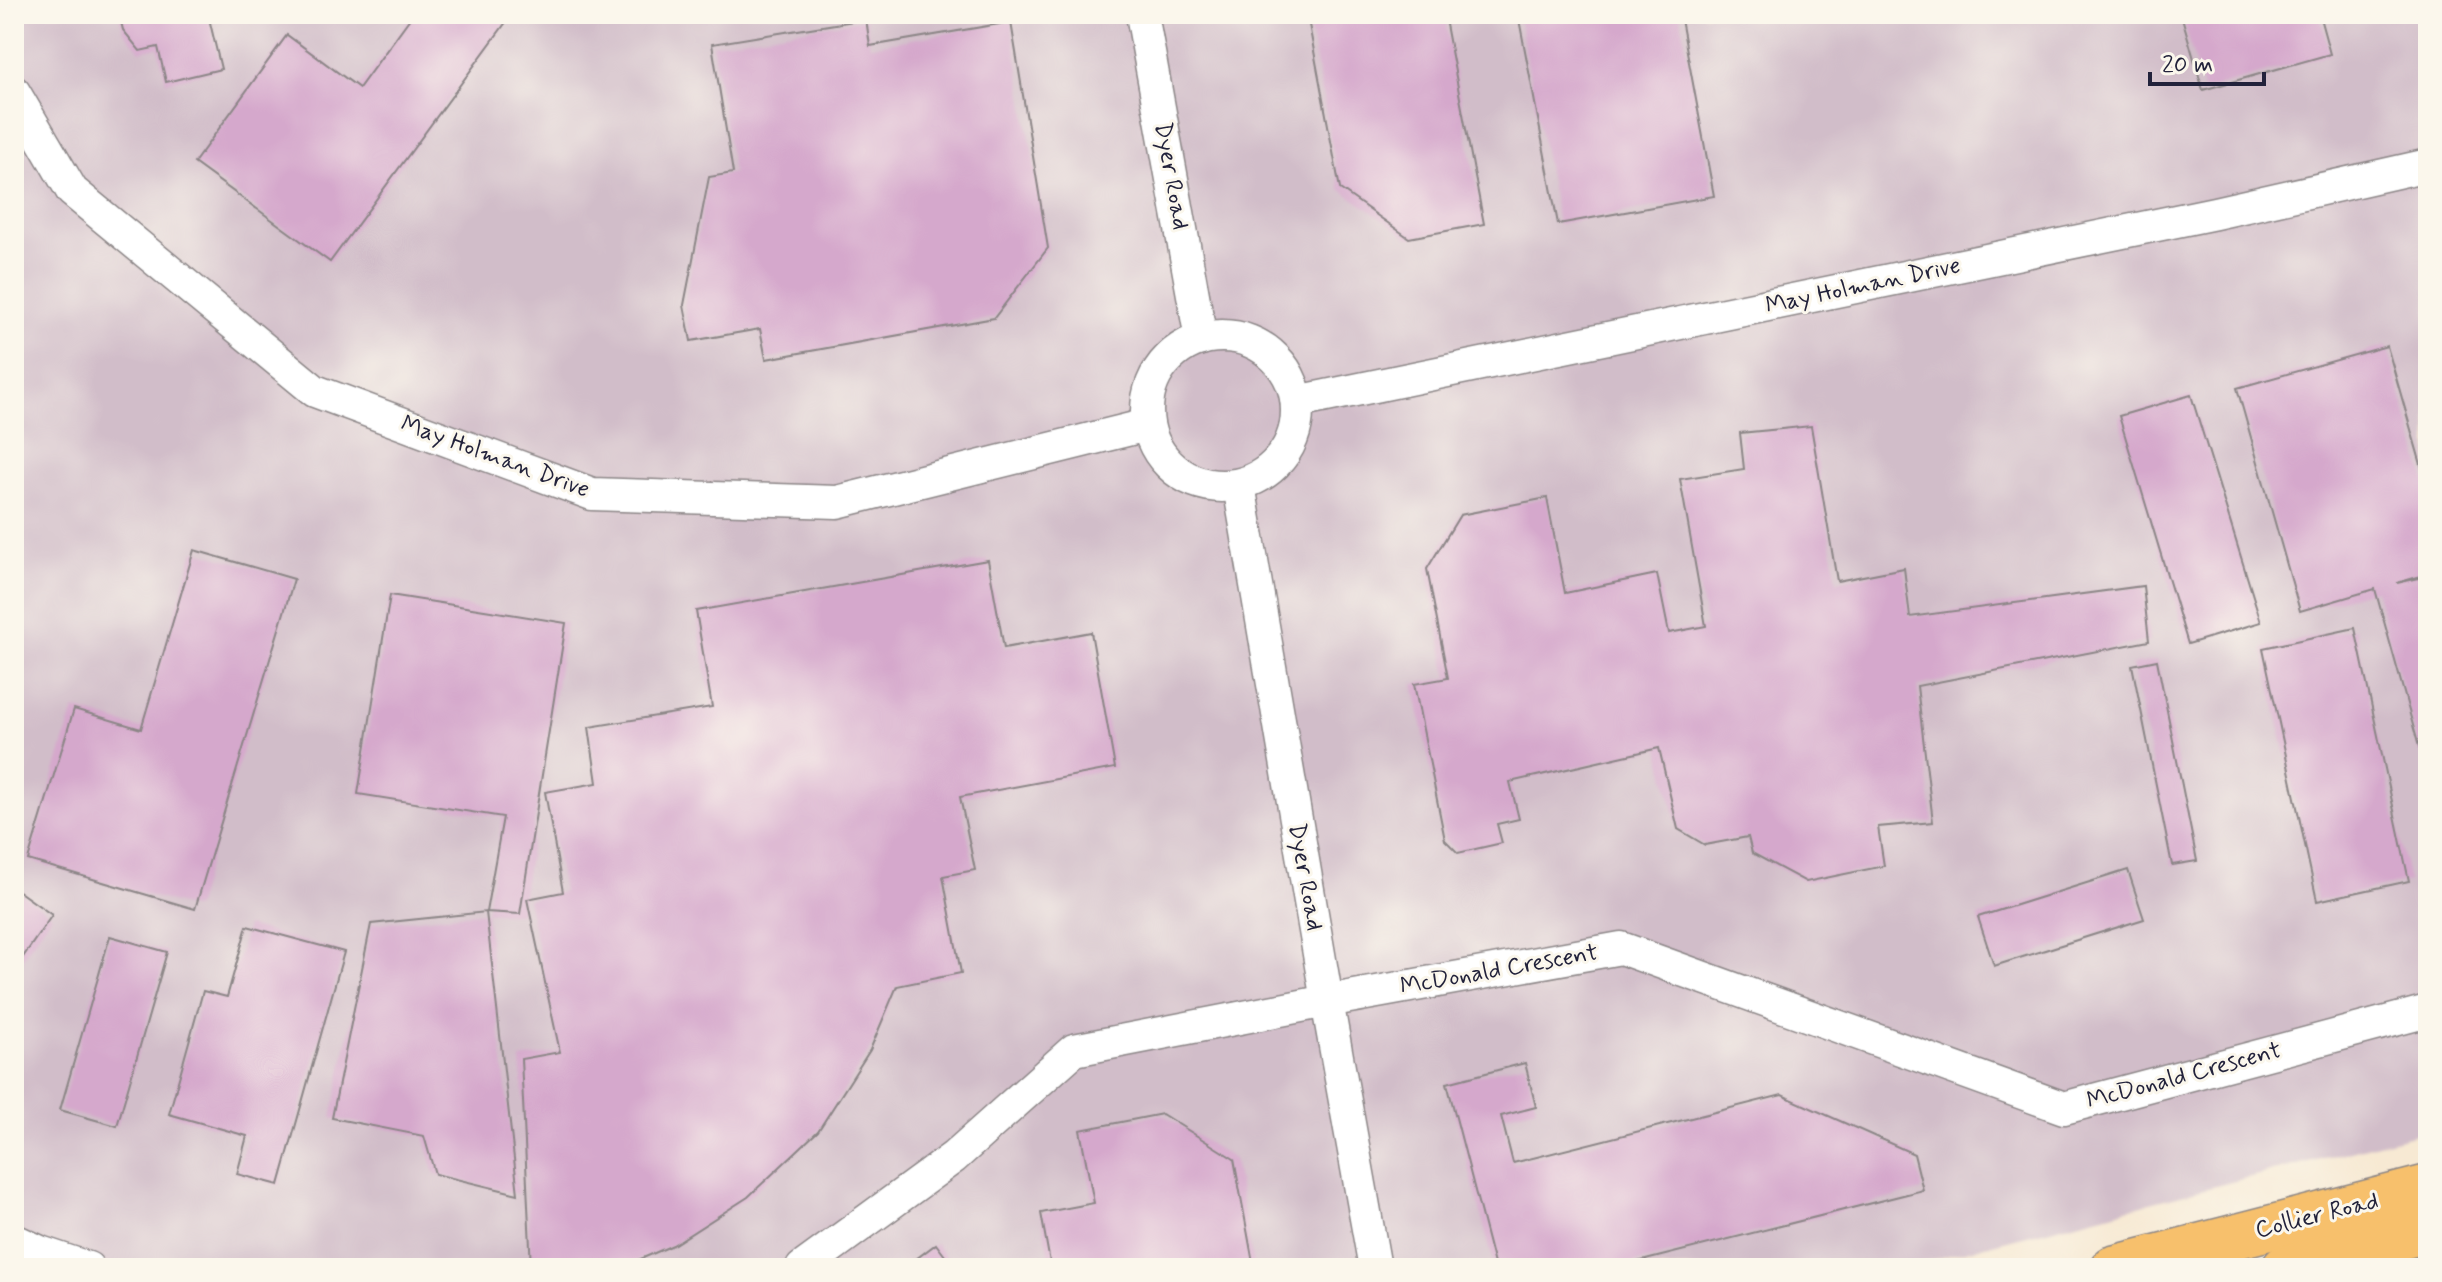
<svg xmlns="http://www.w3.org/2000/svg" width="2442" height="1282" font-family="Mynerve,sans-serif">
<rect width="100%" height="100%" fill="#fbf7ec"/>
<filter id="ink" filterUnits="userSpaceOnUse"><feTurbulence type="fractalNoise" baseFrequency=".0125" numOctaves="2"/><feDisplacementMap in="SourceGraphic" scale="16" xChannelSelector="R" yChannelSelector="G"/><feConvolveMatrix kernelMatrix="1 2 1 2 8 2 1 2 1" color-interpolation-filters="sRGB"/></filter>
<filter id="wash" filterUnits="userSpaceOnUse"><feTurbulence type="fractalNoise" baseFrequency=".006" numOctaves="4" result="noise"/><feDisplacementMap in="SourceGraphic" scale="32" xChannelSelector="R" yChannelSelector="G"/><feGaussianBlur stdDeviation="1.8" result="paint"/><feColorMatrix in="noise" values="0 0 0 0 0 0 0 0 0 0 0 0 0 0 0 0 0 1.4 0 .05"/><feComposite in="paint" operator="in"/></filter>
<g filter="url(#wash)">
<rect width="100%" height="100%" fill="#f7e9d3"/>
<polygon fill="#d1bdc9" points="14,14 2428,14 2428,1131 1900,1268 88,1268 14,1240"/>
<g id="blocks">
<g fill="#d5a8cc">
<polygon points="119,14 208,14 221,69 166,82 158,47 140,51 123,30"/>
<polygon points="413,14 512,14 330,262 194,163 287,35 359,88"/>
<polygon points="1307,14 1444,14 1484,224 1409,238 1340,189"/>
<polygon points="1518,14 1680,14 1714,196 1558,224"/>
<polygon points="2181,14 2319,14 2330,54 2203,90"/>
<polygon points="866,19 870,46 1011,22 1048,248 994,318 766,359 760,329 691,341 684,305 709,177 733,173 712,44"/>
<polygon points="2387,346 2428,489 2428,574 2397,583 2428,576 2428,752 2421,754 2375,589 2300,611 2237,388"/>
<polygon points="2191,395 2261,622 2188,644 2119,416"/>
<polygon points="1811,426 1837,581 1904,568 1910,617 2143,586 2149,641 1917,686 1933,822 1878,827 1884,866 1806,882 1752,853 1748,837 1705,845 1678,829 1659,748 1510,782 1519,819 1497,824 1502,843 1458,853 1445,840 1414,684 1448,678 1427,569 1460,515 1547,498 1565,593 1657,574 1669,633 1706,626 1680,479 1744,469 1740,433"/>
<polygon points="194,550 294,579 195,909 28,860 74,709 141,729"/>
<polygon points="988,560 1004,648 1091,632 1115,768 960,797 975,870 943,876 961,973 897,986 870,1050 818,1131 748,1197 673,1245 620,1268 531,1268 521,1059 560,1052 527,899 563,892 545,792 597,783 589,727 712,707 696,611"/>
<polygon points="390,595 566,623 520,914 486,912 503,817 358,794"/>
<polygon points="2355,628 2409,881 2317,901 2263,648"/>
<polygon points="2157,660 2197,861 2172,865 2132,665"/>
<polygon points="2128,870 2144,919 1994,966 1978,917"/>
<polygon points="14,888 52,915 14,970"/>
<polygon points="486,912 518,1194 435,1174 424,1136 332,1118 371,924"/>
<polygon points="247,926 344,952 279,1185 237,1174 247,1136 169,1114 203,991 227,997"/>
<polygon points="110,936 167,952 117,1126 60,1110"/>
<polygon points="1525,1063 1536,1107 1501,1116 1513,1163 1782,1095 1914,1154 1923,1190 1614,1268 1495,1268 1447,1083"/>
<polygon points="1162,1114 1234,1159 1254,1268 1051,1268 1041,1213 1094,1203 1080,1130"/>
<polygon points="936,1244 954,1268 904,1268"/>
</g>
</g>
</g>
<g filter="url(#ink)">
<use href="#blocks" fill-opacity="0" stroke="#8c8687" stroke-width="2"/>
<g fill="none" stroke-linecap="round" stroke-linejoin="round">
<g stroke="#8c8687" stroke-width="35">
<g id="street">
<polyline points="1142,14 1201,339"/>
<polyline points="14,92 72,191 315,391 592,494 837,502 1147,425"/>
<circle cx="1222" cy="411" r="75"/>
<polyline points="1297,402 2215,213 2428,165"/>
<polyline points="1239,485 1327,1001 1375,1268"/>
<polyline points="14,1240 40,1252 88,1268"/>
<polyline points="802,1268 954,1157 1074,1050 1327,1001 1621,948 2064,1108 2428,1011"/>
</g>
</g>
<g stroke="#8c8687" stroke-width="47">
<g id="primary">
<polyline points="2113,1268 2428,1187"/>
<polyline points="2284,1268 2428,1230"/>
</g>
</g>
<use href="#street" stroke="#fff" stroke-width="32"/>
<use href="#primary" stroke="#f7c06c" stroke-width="44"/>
</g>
</g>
<g text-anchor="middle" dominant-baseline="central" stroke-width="6" stroke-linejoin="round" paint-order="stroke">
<g font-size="24" fill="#22223b" stroke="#fbf7ec">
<text transform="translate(1171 176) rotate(80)">Dyer Road</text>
<text transform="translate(1863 286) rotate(-12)">May Holman Drive</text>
<text transform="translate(495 457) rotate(20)">May Holman Drive</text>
<text transform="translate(1305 877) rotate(80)">Dyer Road</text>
<text transform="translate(1499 970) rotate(-10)">McDonald Crescent</text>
<text transform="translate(2184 1076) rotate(-15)">McDonald Crescent</text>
<text transform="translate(2317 1216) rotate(-14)">Collier Road</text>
</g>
</g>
<rect width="2442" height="1282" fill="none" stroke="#fbf7ec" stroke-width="48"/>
<path d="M2150 72v12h114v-12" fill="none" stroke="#22223b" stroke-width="4"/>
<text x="2162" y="72" font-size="24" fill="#22223b" stroke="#fbf7ec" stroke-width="6" paint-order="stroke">20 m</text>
</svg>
